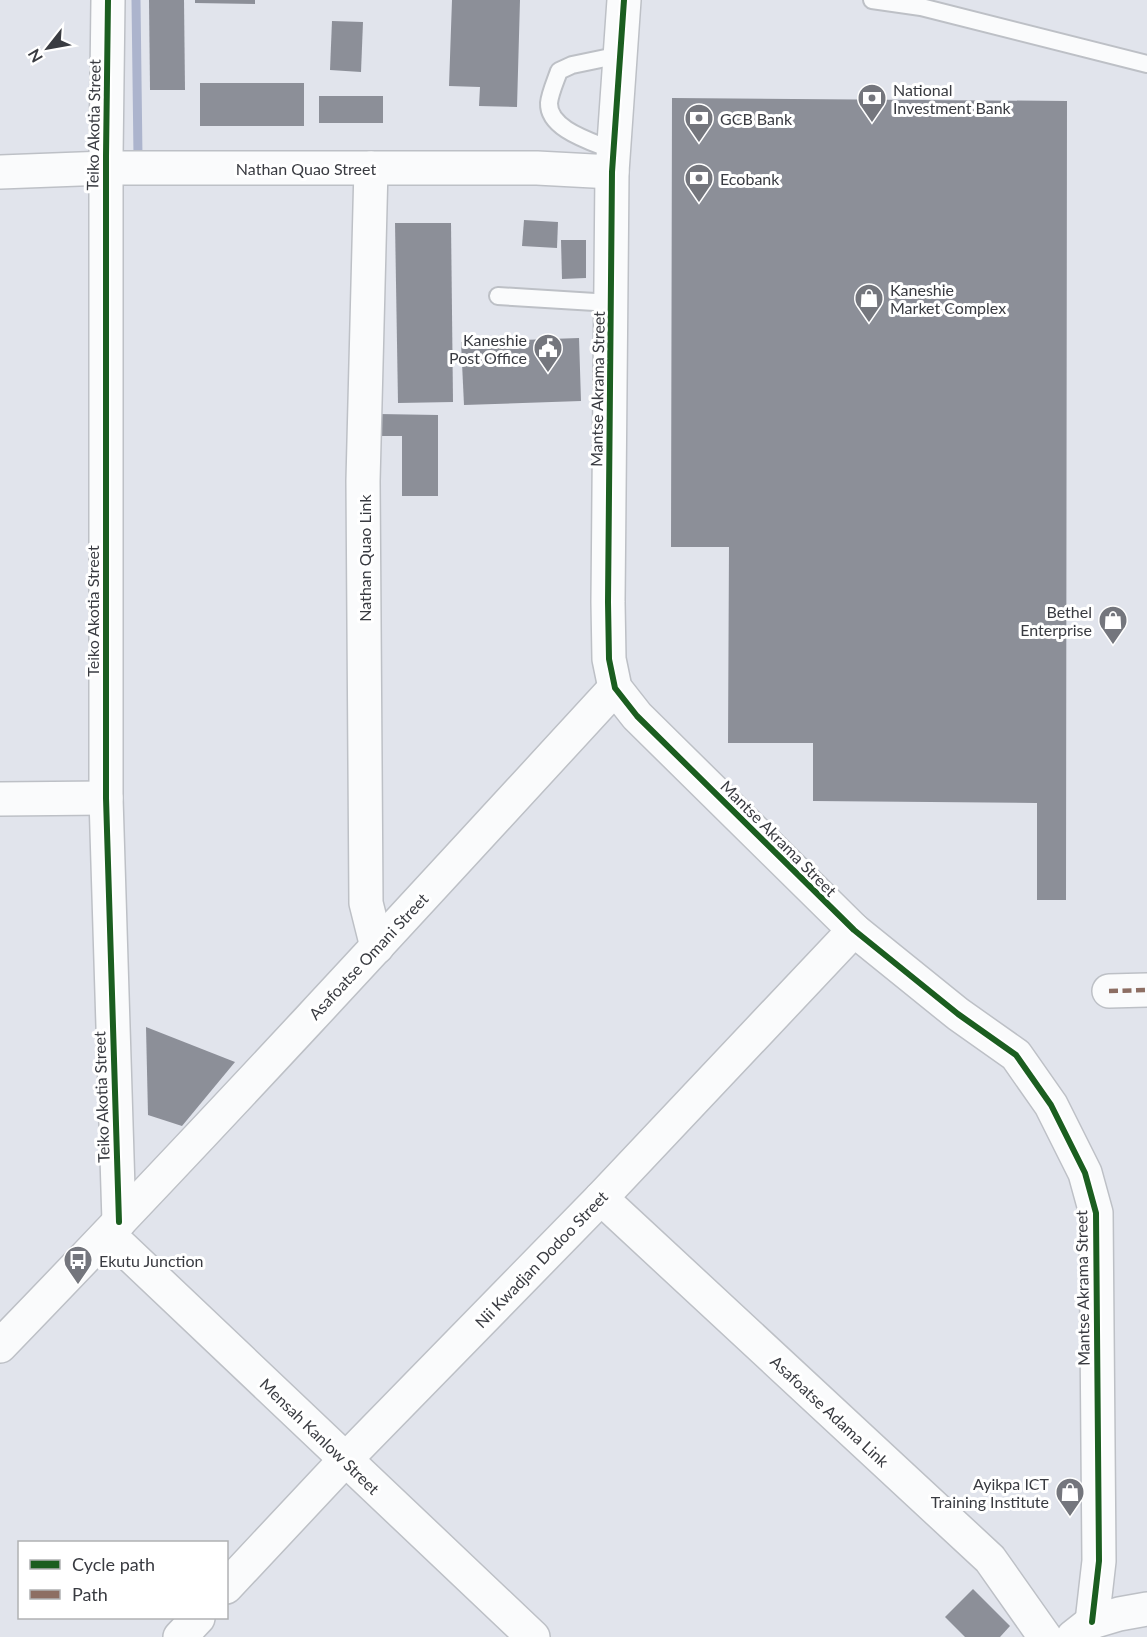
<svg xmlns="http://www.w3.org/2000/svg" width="1147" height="1637" font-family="Lato,sans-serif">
<rect width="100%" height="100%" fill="#e1e4ec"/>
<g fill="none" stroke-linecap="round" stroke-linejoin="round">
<polyline stroke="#acb4cd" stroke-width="9" points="136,0 138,156"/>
</g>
<g fill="#8c8f98">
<polygon points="149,0 184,0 185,90 150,90"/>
<polygon points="195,0 255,0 255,4 195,3"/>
<polygon points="452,0 520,0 517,107 479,106 480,87 449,86"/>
<polygon points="332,21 363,22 361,72 330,70"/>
<rect x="200" y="83" width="104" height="43"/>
<rect x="319" y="96" width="64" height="27"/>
<polygon points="672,98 1067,101 1066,900 1037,900 1037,803 813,801 813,743 728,743 729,547 671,547"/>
<polygon points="524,220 558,222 557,248 522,246"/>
<polygon points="395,223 451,223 453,402 398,403"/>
<polygon points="561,240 586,240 586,278 562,279"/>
<polygon points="579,338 581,401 464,405 461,342"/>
<polygon points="379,414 438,415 438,496 402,496 402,436 379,436"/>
<polygon points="146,1027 235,1062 182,1126 148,1115"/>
<polygon points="973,1589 1010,1626 1000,1637 965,1637 945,1617"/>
</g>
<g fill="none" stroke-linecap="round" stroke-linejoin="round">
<g stroke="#bdc0c6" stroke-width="20">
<g id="lane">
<polyline points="872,0 921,7 1147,64"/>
<path d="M614 151C594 142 548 130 549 103 550 93 556 80 559 71L572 65 620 55"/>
<polyline points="498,296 611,303"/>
</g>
</g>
<g stroke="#bdc0c6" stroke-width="36">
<g id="street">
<polyline points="108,0 106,156 106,798 119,1222"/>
<polyline points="624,0 612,172 608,602 609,659 615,688 637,716 854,930 958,1014 1016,1055 1051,1105 1085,1173 1096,1213 1099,1561 1092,1622"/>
<polyline points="371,168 363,481 366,903 377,947"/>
<polyline points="0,172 106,168 537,168 612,172"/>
<polyline points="0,799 106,798"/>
<polyline points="1109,991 1147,990"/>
<polyline points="601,1198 990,1559 1045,1637"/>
<polyline points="108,1234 533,1637"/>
<path d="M0 1346C209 1130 412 909 615 688"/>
<polyline points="226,1587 345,1460 601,1198 854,930"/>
<polyline points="180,1637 198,1618"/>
<polyline points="1073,1637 1092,1622 1119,1614 1147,1609"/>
</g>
</g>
<use href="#lane" stroke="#fafbfc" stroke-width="16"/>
<use href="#street" stroke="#fafbfc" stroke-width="33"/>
<polyline stroke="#8d6e63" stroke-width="4.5" stroke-dasharray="9 4.5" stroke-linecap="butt" points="1109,991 1147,990"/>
<g stroke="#fff" stroke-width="10">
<g id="cycleway">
<polyline points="108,0 106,156 106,798 119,1222"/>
<polyline points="624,0 612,172 608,602 609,659 615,688 637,716 854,930 958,1014 1016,1055 1051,1105 1085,1173 1096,1213 1099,1561 1092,1622"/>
</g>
</g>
<use href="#cycleway" stroke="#1b5e20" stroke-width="6"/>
</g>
<defs>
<g id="bank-pin" transform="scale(1.5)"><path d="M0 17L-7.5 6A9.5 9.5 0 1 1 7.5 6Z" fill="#74767d" stroke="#fff"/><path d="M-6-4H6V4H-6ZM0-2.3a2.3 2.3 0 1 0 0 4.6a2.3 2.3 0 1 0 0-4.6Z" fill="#fff"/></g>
<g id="shop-pin" transform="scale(1.5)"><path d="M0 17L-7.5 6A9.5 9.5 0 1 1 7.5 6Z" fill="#74767d" stroke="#fff"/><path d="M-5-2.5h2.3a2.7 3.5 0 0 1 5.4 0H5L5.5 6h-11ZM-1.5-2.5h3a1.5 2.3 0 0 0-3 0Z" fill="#fff"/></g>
<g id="civic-pin" transform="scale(1.5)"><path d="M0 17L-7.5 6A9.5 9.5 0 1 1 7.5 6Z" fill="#74767d" stroke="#fff"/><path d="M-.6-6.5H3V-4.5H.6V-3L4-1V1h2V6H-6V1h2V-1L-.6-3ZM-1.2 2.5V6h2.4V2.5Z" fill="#fff"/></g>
<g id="bus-pin" transform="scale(1.5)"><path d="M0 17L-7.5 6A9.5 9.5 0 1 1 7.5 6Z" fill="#74767d" stroke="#fff"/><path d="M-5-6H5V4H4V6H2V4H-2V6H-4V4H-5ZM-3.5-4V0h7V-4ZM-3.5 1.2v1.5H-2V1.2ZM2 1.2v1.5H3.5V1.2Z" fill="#fff"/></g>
</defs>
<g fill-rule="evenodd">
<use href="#bank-pin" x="872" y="98"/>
<use href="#bank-pin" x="699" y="118"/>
<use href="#bank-pin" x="699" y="178"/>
<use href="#shop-pin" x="869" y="298"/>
<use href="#civic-pin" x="548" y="348"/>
<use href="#shop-pin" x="1113" y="620"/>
<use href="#bus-pin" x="78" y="1260"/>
<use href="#shop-pin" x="1070" y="1492"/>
</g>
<g text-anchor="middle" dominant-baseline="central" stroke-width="6" stroke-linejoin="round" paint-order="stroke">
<g font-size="16" fill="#393b41" stroke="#fff" text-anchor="start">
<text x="893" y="89">National<tspan x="893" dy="18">Investment Bank</tspan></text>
<text x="720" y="118">GCB Bank</text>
<text x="720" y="178">Ecobank</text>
<text x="890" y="289">Kaneshie<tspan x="890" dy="18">Market Complex</tspan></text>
<text x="527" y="339" text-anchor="end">Kaneshie<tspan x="527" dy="18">Post Office</tspan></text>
<text x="1092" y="611" text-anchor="end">Bethel<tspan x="1092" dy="18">Enterprise</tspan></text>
<text x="99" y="1260">Ekutu Junction</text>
<text x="1049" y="1483" text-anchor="end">Ayikpa ICT<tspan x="1049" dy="18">Training Institute</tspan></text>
</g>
<g font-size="16" fill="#393b41" stroke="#fff">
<text transform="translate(93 125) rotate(-89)">Teiko Akotia Street</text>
<text x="306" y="168">Nathan Quao Street</text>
<text transform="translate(597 389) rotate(-89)">Mantse Akrama Street</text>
<text transform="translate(364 558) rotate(-90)">Nathan Quao Link</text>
<text transform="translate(92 611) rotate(-90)">Teiko Akotia Street</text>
<text transform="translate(779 838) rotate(45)">Mantse Akrama Street</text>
<text transform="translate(368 956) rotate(-47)">Asafoatse Omani Street</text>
<text transform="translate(101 1097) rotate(-92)">Teiko Akotia Street</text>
<text transform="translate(541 1259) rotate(-46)">Nii Kwadjan Dodoo Street</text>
<text transform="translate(1082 1288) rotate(-91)">Mantse Akrama Street</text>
<text transform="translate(830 1411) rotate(43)">Asafoatse Adama Link</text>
<text transform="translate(320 1436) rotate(44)">Mensah Kanlow Street</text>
</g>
</g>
<rect x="18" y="1541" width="210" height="78" fill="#ffffff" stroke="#b0b1b3" stroke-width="1.5"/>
<rect x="30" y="1560" width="30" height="9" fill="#1b5e20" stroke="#b0b1b3" stroke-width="1.5"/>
<text x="72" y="1571" font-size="18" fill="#393b41">Cycle path</text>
<rect x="30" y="1590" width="30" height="9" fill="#8d6e63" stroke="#b0b1b3" stroke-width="1.5"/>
<text x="72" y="1601" font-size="18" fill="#393b41">Path</text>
<g transform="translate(48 48) rotate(239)" stroke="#ffffff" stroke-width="4.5" paint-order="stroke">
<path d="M0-4.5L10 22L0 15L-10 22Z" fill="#393b41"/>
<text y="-9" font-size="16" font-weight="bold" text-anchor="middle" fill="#393b41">N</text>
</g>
</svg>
